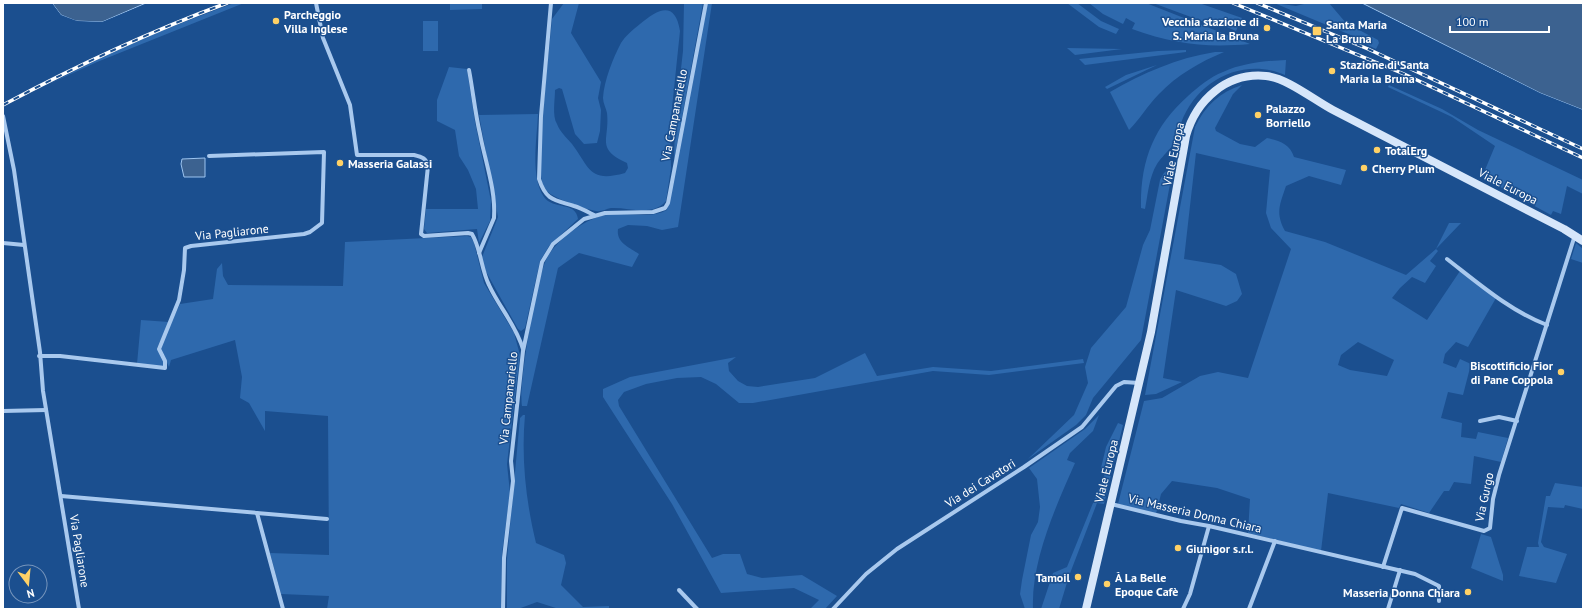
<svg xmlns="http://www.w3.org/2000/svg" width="1586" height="612" font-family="'PT Sans',sans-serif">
<rect width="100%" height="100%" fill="#1b4f8f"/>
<g fill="#2e69ad" fill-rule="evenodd">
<polygon points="234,3 244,3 97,62 49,84 134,41"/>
<polygon points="450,3 482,3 482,9 450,10"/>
<path d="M564 3H579L571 33 601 82 598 98 601 110 600 131 597 143 584 144 575 134 562 89 559 88 555 90C555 100 552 116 557 124 560 132 567 138 572 144 590 168 589 183 625 173L628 168 627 163C595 148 610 140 607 113 606 108 603 103 603 98 604 81 613 58 621 43 625 36 634 29 640 24 658 9 675 0 680 31L670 127 671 168 666 201C653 217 629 207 611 208 606 209 601 212 596 211 585 209 550 198 544 188 534 172 550 46 552 19Z"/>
<polygon points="684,3 703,3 674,161 675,122 683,51"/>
<path d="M707 3H712L678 227 662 230 647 226 628 225 618 229C616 243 629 247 639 254L632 267 579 253 558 268 527 406H522C518 387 537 275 547 258 556 241 580 223 598 217 620 209 647 221 667 210Z"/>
<polygon points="1067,3 1077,3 1101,21 1119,29 1116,34 1099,27"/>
<path d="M1089 3H1146L1250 44C1206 48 1174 44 1132 29L1135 23 1126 18 1123 24 1103 14Z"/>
<polygon points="1153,3 1199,3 1242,18 1236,31 1220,24 1218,27"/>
<polygon points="1274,3 1296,6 1308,3 1329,3 1346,23 1378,40 1379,43 1376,49 1352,38 1353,36"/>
<rect x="423" y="21" width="15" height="30"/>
<polygon points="1067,48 1122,49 1075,55"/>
<polygon points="1186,50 1186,52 1085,65 1079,59 1158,51"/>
<path d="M1215 52H1224C1200 62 1177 75 1159 94 1148 105 1140 119 1129 130L1110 92C1143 73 1177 58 1215 52Z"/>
<path d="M1286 60 1285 75C1243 57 1197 80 1181 123 1180 126 1182 129 1181 132 1179 141 1162 156 1157 164 1149 177 1148 194 1145 209L1141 208C1140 162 1153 127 1188 96 1198 87 1210 77 1223 72 1243 63 1265 61 1286 60Z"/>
<polygon points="1157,65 1107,89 1105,87 1126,75"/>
<polygon points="449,67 467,69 475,122 491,201 490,221 479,243 477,229 427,233 424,229 426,209 478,209 476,189 468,170 459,156 455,130 437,121 437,100"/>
<path d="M1242 85 1233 94 1215 128 1216 131 1240 144 1255 147 1267 138C1280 141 1290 144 1294 157L1346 170 1341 185 1309 176 1286 186C1280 204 1275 213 1285 231L1325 242 1406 275 1436 249 1449 223H1461L1436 249 1438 251 1430 261 1436 266 1425 283 1412 277 1400 288 1392 298 1427 320 1460 271 1496 298 1468 347 1456 342 1445 354 1443 363 1456 368 1460 359 1471 364 1463 395 1448 392 1441 418 1462 423 1461 437 1476 439 1478 432 1508 438 1501 462 1474 456 1471 484 1454 482 1449 491H1444L1429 513 1401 504 1399 508 1328 493 1321 551 1248 533 1250 499 1217 488 1172 481 1161 494 1156 514 1118 504 1144 401 1162 398 1200 376 1218 372 1248 378 1291 249 1271 228 1266 213 1270 170 1196 153 1184 259 1221 265 1236 274 1242 294 1237 301 1226 306 1176 290 1163 378 1182 382 1156 394 1145 395 1195 127C1205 106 1220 92 1242 85ZM1358 342 1394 360 1387 376 1350 370 1338 365 1341 355Z"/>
<polygon points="1389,85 1442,109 1478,130 1583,180 1583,194 1567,186 1561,214 1553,211 1551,215 1482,177 1495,146 1452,117 1388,87"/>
<path d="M538 114C537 138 530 177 544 197 553 210 576 201 578 219L549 246 540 261 525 328 521 331 518 329 484 268 482 257 498 217 479 115Z"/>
<polygon points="1170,168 1173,168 1141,340 1093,398 1086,415 1076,425 1028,459 1074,415 1088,383 1085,367 1091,348 1126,307 1143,245 1150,230 1160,180 1164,173"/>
<polygon points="467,236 471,237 474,243 484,283 514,333 520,355 507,464 510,493 502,553 501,609 327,609 329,596 281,594 270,553 329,555 328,416 265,411 265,431 249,403 240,398 242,377 235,340 171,360 169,367 161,350 161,344 180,304 213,299 217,269 222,263 223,276 228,285 343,286 345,242"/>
<polygon points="1576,243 1583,249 1583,263 1571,259"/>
<polygon points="141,320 169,322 157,348 164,361 164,367 137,364"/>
<polygon points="865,353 877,376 933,367 991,371 1083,359 1084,363 989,375 933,371 753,403 739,403 716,384 701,377 677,378 646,384 624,392 618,400 619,406 712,558 723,554 740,554 747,574 762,578 802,575 837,596 825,609 810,609 819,600 794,588 721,593 672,504 603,397 603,389 630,377 736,357 728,363 729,371 738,381 747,386 758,387 815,378"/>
<path d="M523 415H525C521 458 526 502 536 543L564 555 566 563 561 585 583 607 609 606V609H559L537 602 518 609H507V559L520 418Z"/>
<path d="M1099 415 1093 431 1070 453 1067 460 1075 463C1056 506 1031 561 1033 609H1025L1020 594 1022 580 1031 535 1038 522 1040 507 1037 479 1029 468 1085 429Z"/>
<polygon points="1118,423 1123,425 1104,504 1097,503 1069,576 1059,609 1041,609 1053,573 1067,567 1104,476 1106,470 1101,468 1106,447"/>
<polygon points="1555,483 1583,487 1583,509 1565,505 1564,508 1548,507 1541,542 1544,547 1567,554 1556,583 1519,576 1527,547 1539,547 1538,543 1546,496 1550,496"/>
<polygon points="1481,534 1491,537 1503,575 1503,581 1471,568"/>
</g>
<g fill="#3c6290" stroke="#9cc4f0">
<polygon points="52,3 146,3 102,22 76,21 61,15"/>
<polygon points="1362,3 1583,3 1583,110 1540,93"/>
<polygon points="205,158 205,177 184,177 181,164 182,159"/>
</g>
<g fill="#1b4f8f">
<polygon points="50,3 52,3 61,15 77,21 102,22 148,3 102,24 76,23 60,17"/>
<polygon points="1360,3 1540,93 1583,110 1583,112 1539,95"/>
</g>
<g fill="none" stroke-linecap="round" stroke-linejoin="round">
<g stroke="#a9c9ee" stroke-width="4">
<path d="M316 3 323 38 350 105 357 155H414C422 157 426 158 428 166L421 234 424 236 468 233 472 234C481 249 481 269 489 285 499 307 516 325 523 349"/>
<path d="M551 3 541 116 539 179C546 201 555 200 574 206 581 208 588 212 594 215"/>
<path d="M469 70C473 91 475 113 480 134 485 161 496 190 494 218L479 253"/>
<polyline points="3,116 14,170 40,352 43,391 79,609"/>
<polyline points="3,243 24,245"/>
<path d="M1447 259C1478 283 1510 311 1547 325"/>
<polyline points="39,356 60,356 165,368 165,361 159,349 179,300 184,270 185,248 191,246 304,234 310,232 322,223 324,152 209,156"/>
<polyline points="3,411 46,410"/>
<polyline points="1480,421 1499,417 1517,421"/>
<polyline points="61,496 327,519"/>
<polyline points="1111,504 1181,521 1209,526 1415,574 1439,586 1439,601"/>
<polyline points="257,513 283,609"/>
<polyline points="1383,567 1402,508 1484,531 1490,528 1493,499 1499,475 1575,235"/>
<polyline points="679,590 697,609"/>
<polyline points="503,609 504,558 513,481 511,461 523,351 542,262 553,244 584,219 605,213 653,212 665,208 668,203 706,3"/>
<polyline points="833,609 866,574 897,549 1024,467 1082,427 1116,386 1124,382 1139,383"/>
<polyline points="1183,609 1190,594 1209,526"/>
<polyline points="1249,609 1275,541"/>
<polyline points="1388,609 1400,570"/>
</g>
<path stroke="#d6e6fa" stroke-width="8" d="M1086 609 1151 332 1186 136C1196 100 1227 72 1266 76 1287 78 1314 100 1333 110 1410 149 1487 189 1564 229L1583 241"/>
<g stroke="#fff" stroke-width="3.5">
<g id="rail">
<polyline points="1233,3 1404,74 1583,158"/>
<polyline points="1257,3 1368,49 1583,149"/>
<path d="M3 105C76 66 149 32 227 3"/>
</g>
</g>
<use href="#rail" stroke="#1b4f8f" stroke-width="2" stroke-dasharray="6" stroke-linecap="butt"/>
</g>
<g fill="#ffd166" stroke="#1b4f8f" stroke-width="1.5">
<circle cx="276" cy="21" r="4"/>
<circle cx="1267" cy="28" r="4"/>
<rect x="1312" y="26" width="10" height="10" rx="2"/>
<circle cx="1332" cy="71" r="4"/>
<circle cx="1258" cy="115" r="4"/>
<circle cx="1377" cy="150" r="4"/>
<circle cx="340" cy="163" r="4"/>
<circle cx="1364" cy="168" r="4"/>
<circle cx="1561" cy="372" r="4"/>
<circle cx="1178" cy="548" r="4"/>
<circle cx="1078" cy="577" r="4"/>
<circle cx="1107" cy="584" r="4"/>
<circle cx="1468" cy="592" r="4"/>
</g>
<g text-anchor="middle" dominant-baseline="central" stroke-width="3" stroke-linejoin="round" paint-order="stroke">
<g font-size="12" font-weight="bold" fill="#fff" stroke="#1b4f8f" text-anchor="start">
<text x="284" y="14">Parcheggio<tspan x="284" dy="14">Villa Inglese</tspan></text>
<text x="1259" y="21" text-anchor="end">Vecchia stazione di<tspan x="1259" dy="14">S. Maria la Bruna</tspan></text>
<text x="1326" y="24">Santa Maria<tspan x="1326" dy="14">La Bruna</tspan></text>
<text x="1340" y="64">Stazione di Santa<tspan x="1340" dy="14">Maria la Bruna</tspan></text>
<text x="1266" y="108">Palazzo<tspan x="1266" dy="14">Borriello</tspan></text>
<text x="1385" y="150">TotalErg</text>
<text x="348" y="163">Masseria Galassi</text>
<text x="1372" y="168">Cherry Plum</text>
<text x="1553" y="365" text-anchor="end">Biscottificio Fior<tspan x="1553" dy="14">di Pane Coppola</tspan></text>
<text x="1186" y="548">Giunigor s.r.l.</text>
<text x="1070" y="577" text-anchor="end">Tamoil</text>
<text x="1115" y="577">À La Belle<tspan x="1115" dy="14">Epoque Cafè</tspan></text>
<text x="1460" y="592" text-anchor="end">Masseria Donna Chiara</text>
</g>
<g font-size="12" fill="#fff" stroke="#1b4f8f">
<text transform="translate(674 115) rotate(-79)">Via Campanariello</text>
<text transform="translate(1173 154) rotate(-78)">Viale Europa</text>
<text transform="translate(1508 186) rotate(27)">Viale Europa</text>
<text transform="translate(232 232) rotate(-6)">Via Pagliarone</text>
<text transform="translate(508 398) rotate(-84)">Via Campanariello</text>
<text transform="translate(1106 471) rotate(-76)">Viale Europa</text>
<text transform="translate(980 483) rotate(-32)">Via dei Cavatori</text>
<text transform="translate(1484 497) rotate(-78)">Via Gurgo</text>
<text transform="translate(1195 513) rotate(13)">Via Masseria Donna Chiara</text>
<text transform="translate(80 551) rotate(81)">Via Pagliarone</text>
</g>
</g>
<rect width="1586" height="612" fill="none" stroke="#ffffff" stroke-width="8"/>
<g transform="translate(28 584) rotate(164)"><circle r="19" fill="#1b4f8f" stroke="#7695bc"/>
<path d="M0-3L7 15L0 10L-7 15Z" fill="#ffd166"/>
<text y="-6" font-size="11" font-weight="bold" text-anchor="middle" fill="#ffffff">N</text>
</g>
<path d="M1450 26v6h99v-6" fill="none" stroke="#ffffff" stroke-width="2"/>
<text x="1456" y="26" font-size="12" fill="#ffffff" stroke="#1b4f8f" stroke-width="3" paint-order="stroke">100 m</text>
</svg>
